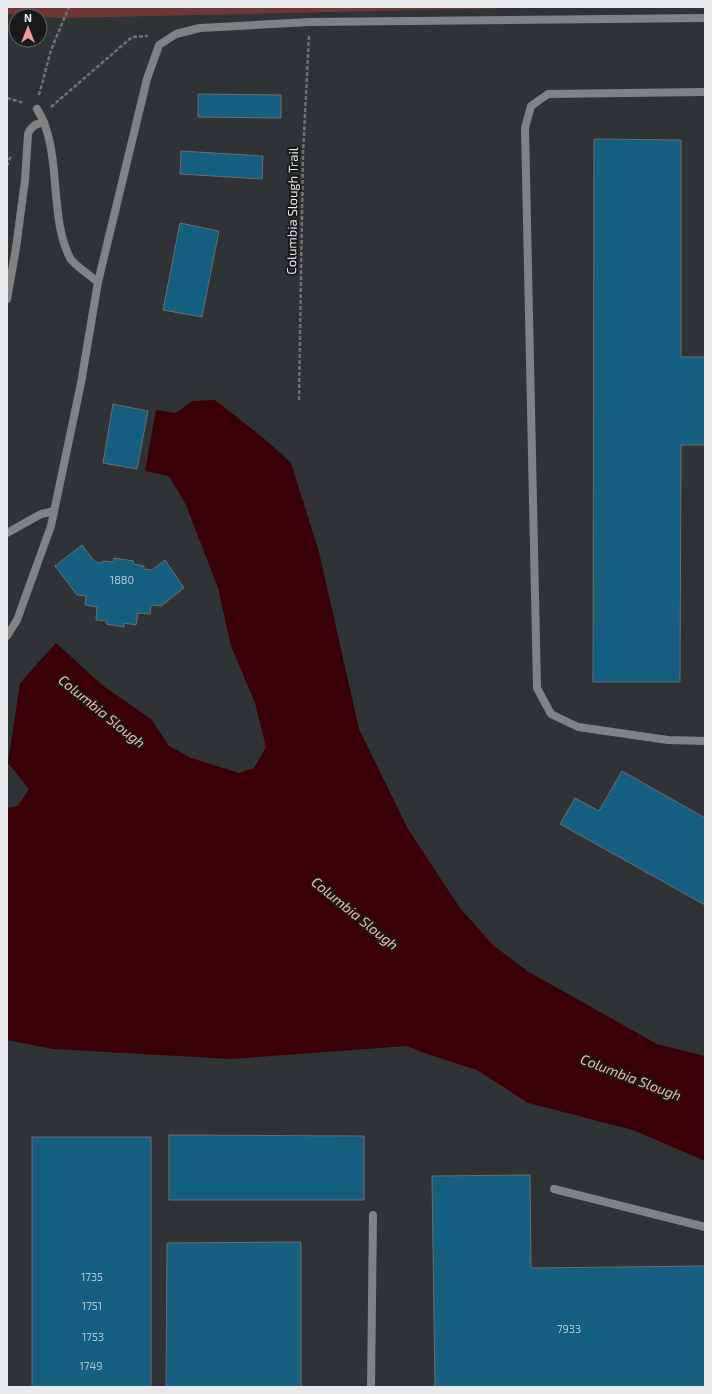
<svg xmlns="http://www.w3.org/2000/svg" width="712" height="1394" font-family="'Exo 2',sans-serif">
<rect width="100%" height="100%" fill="#303335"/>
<polygon fill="#6e3738" points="7,7 558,7 62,18 7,14"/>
<polygon fill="#390007" points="215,400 267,441 291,463 319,552 359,729 408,829 460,908 493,945 527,971 657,1044 705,1056 705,1161 633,1130 528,1103 477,1070 427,1054 407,1046 231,1059 53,1049 7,1040 7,808 18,806 29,789 8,763 20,683 56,643 102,685 151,719 169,746 191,758 239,773 254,768 266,747 255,703 231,646 218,588 186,505 169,476 145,471 156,410 176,413 192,401"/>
<g fill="#155f81" stroke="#6a6e70">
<polygon points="198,94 281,95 281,118 198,117"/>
<polygon points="594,139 681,140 681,357 705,357 705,445 681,445 680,682 593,682"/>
<polygon points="181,151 263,156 262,179 180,174"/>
<polygon points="180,223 219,231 202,317 163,310"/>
<polygon points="113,404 148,411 137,469 103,463"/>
<polygon points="82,545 95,562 102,563 103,561 114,562 114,558 134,561 133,564 144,566 144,569 152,570 165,560 184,588 161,606 151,605 150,614 138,613 136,625 124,623 124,627 106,624 107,621 96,620 97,607 85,605 86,596 77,595 55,566"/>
<polygon points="622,771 705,818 705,905 560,824 575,798 599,811"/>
<polygon points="169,1135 364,1136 364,1200 169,1200"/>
<rect x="32" y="1137" width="119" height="250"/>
<polygon points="530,1175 531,1268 705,1266 705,1387 435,1387 432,1176"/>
<polygon points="301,1242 301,1387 166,1387 167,1243"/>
</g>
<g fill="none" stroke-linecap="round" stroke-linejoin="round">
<g stroke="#6f7173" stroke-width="2.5" stroke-dasharray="4 2" stroke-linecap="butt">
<polyline points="39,95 51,50 69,7"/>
<polyline points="7,98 24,103"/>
<polyline points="51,107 132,37 148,36"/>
<polyline points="7,166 11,155"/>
<polyline points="299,400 303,154 309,36"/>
</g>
<g stroke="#818283" stroke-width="8">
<polyline points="705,92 548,94 531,106 525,128 537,688 551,714 578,727 668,740 705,741"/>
<path d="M37 109C63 150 48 215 70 258 74 265 91 276 98 282"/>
<path d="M7 299 16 248 25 180 28 134C31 126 36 124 44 122"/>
<polyline points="7,533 41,514 54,511"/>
<polyline points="7,636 17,620 51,526 81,383 98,282 147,79"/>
<polyline points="554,1189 705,1227"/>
<polyline points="371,1387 373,1215"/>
</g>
<polyline stroke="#818283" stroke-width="8" points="147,79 159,45 176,34 200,28 309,22 705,18"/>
</g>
<g text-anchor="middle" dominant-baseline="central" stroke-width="4" stroke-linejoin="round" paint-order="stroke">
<g font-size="11" fill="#b2c6d0">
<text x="122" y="579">1880</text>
<text x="92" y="1276">1735</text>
<text x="92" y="1305">1751</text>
<text x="569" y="1328">7933</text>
<text x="93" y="1336">1753</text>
<text x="91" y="1365">1749</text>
</g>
<g font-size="13" fill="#e7e9ea" stroke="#191a1b">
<text transform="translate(292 211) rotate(-89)">Columbia Slough Trail</text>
</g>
<g font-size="14" font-style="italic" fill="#fcb4b3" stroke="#191a1b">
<text transform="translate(102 711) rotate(39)">Columbia Slough</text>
<text transform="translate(355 913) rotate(39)">Columbia Slough</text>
<text transform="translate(631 1077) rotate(21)">Columbia Slough</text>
</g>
</g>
<rect width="712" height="1394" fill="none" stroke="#e7e9ea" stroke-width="16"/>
<g transform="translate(28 28)"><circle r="19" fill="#191a1b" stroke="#6b6d6e"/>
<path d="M0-3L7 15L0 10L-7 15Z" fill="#f59b9b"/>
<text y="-6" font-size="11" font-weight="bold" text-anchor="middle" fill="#e7e9ea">N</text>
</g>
</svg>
